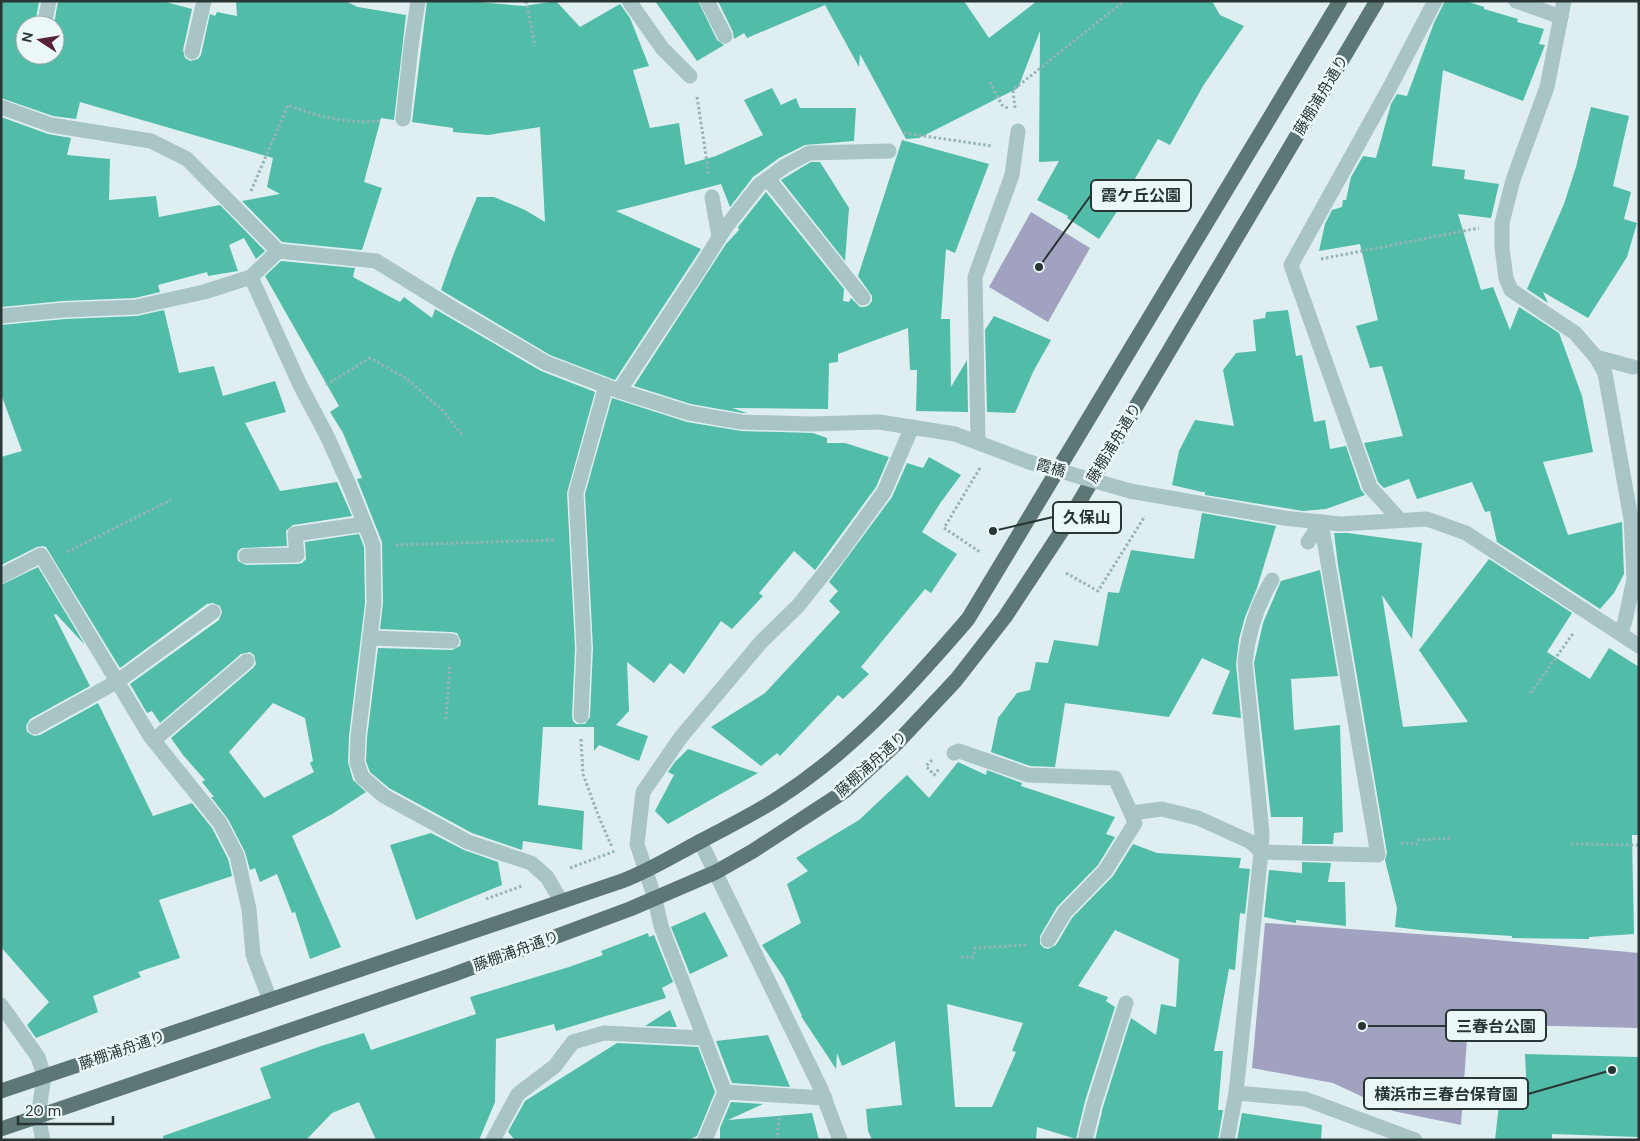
<svg xmlns="http://www.w3.org/2000/svg" width="1640" height="1141" font-family="'DM Sans','Noto Sans JP',sans-serif">
<rect width="100%" height="100%" fill="#dfeff1"/>
<g fill="#a0a2bf">
<polygon points="1031,212 1090,248 1048,322 989,287"/>
<polygon points="1265,923 1473,938 1639,953 1639,1028 1468,1024 1461,1125 1393,1111 1333,1083 1252,1068"/>
</g>
<g fill="#51bca8" fill-rule="evenodd">
<polygon points="1,1 39,1 35,25 25,25 25,55 55,55 55,25 54,25 58,1 162,1 192,9 183,50 185,58 190,61 198,59 201,55 210,14 215,16 217,12 237,16 236,1 345,1 358,7 406,15 394,120 381,118 364,182 382,188 362,250 282,242 242,201 280,194 267,187 273,158 80,102 76,119 53,116 1,98"/>
<polygon points="427,1 465,1 524,6 556,1 580,27 620,4 630,18 649,66 633,70 650,128 679,123 685,165 716,156 763,135 744,100 772,88 781,105 796,98 800,108 856,108 854,141 805,145 779,158 753,177 730,207 721,184 616,211 701,249 615,380 550,355 441,290 454,253 477,197 494,197 525,210 545,222 540,127 488,135 453,132 453,128 412,122"/>
<polygon points="655,1 698,1 717,40 724,45 697,61"/>
<polygon points="718,1 964,1 989,38 1037,1 1212,1 1220,15 1244,26 1203,86 1170,145 1158,139 1129,189 1131,190 1099,239 1067,218 1068,216 1037,200 1059,161 1039,162 1040,31 1018,88 919,138 906,139 860,54 859,67 825,5 747,38 744,33 734,39 733,32"/>
<polygon points="1445,1 1466,1 1484,7 1484,9 1518,19 1517,22 1544,29 1539,44 1545,45 1523,101 1443,70 1432,166 1465,170 1464,179 1499,184 1491,218 1458,214 1481,290 1493,287 1510,330 1519,307 1559,333 1582,396 1593,452 1543,462 1568,535 1622,522 1624,574 1614,593 1600,609 1497,542 1490,511 1485,512 1472,482 1417,499 1409,479 1384,488 1378,482 1364,443 1403,436 1382,366 1370,368 1356,326 1378,320 1360,244 1319,251 1325,224 1332,210 1342,207 1343,200 1346,200 1351,177 1363,156 1376,158 1391,104 1397,94 1407,96 1434,23"/>
<polygon points="1591,107 1629,116 1613,186 1631,192 1624,219 1637,223 1627,257 1588,318 1543,292 1548,303 1527,289 1564,204 1576,167"/>
<polygon points="1,117 48,134 71,138 67,155 110,159 109,200 156,196 159,217 220,205 265,251 256,259 244,238 229,245 238,271 208,276 207,272 158,285 160,292 135,298 63,301 1,307"/>
<polygon points="902,140 989,164 955,253 946,249 941,319 950,319 951,387 967,360 968,412 916,411 917,370 910,370 908,328 838,354 838,362 829,363 828,409 732,408 747,413 742,413 691,404 634,386 726,244 739,230 738,227 766,192 844,289 843,301 849,302 851,298 860,307 865,307 869,305 872,301 872,296 858,276"/>
<polygon points="811,162 820,162 849,208 845,261 781,180"/>
<polygon points="281,261 355,268 353,277 400,302 404,297 432,318 435,309 541,371 595,392 567,493 575,648 572,716 573,721 576,724 585,724 590,717 593,648 585,494 612,398 687,422 741,431 813,433 827,438 827,443 845,443 889,457 876,487 815,570 794,551 759,593 763,596 732,629 721,621 684,674 670,663 654,683 627,662 629,711 616,725 648,736 639,761 599,745 594,751 594,727 543,727 538,805 584,811 582,850 523,841 522,850 472,833 389,788 370,772 366,761 367,738 378,648 452,650 460,646 461,641 457,633 452,632 380,629 383,603 382,542 357,479 362,478 343,433 330,412 339,406 265,276"/>
<path d="M164 310 179 373 214 366 223 396 275 381 286 412 245 423 280 491 337 482 352 516 293 525 286 531 287 546 242 548 238 551 237 556 238 561 246 565 298 564 302 563 306 559 305 542 359 534 364 547 365 603 349 736 348 762 353 780 366 792 332 814 292 836 341 947 310 959 295 912 292 913 277 874 260 882 255 868 250 870 245 852 228 819 211 797H214L202 782 205 780 183 755 171 738 253 668 256 664 254 655 250 652 241 654 160 723 152 711 147 713 130 684 219 620 222 612 220 606 213 603 207 604 120 668 46 547 42 546 37 547 1 565V457L22 451 1 394V325L65 319 137 316ZM273 703 305 718 313 761 310 763 314 772 264 798 229 752Z"/>
<polygon points="1288,310 1296,356 1302,355 1314,422 1325,420 1330,449 1346,446 1361,490 1365,495 1326,509 1303,511 1205,495 1205,492 1202,492 1172,485 1179,451 1195,420 1234,426 1223,370 1236,353 1256,351 1253,320 1265,318 1266,312"/>
<polygon points="994,316 1051,340 1034,370 1015,413 987,412 985,330"/>
<polygon points="929,457 961,475 941,502 922,532 957,554 931,593 925,589 861,667 869,674 843,699 838,695 780,756 777,753 761,766 711,727 765,693 840,612 829,601 838,591 829,582 892,497 907,463 923,468"/>
<polygon points="1202,513 1276,526 1257,588 1245,617 1239,639 1236,664 1241,718 1212,714 1230,671 1202,658 1169,717 1065,703 1055,767 1030,766 991,752 998,718 1017,693 1030,690 1036,662 1048,663 1054,640 1098,646 1108,592 1119,593 1131,550 1194,559"/>
<polygon points="1334,533 1348,533 1422,543 1412,639 1382,595 1403,727 1468,722 1419,650 1489,559 1572,613 1547,652 1590,679 1609,648 1639,667 1639,835 1632,835 1634,934 1589,937 1589,939 1512,938 1512,936 1428,931 1395,927 1397,908 1385,860 1387,853 1338,565"/>
<polygon points="38,567 85,645 56,614 54,615 90,686 30,719 26,726 27,732 34,736 40,735 98,703 153,816 192,803 212,828 228,859 232,876 159,900 180,958 138,972 141,977 93,996 98,1012 36,1038 27,1025 49,1002 1,947 1,585"/>
<polygon points="1320,570 1338,676 1291,679 1294,730 1340,725 1343,832 1334,833 1333,844 1302,844 1303,817 1271,817 1254,663 1263,623 1281,581"/>
<polygon points="688,749 758,773 668,824 655,811 674,775 668,772 675,762"/>
<path d="M958 762 986 775 987 770 1022 783 1021 786 1115 817 1106 834 1115 837 1098 865 1057 907 1040 936V944L1044 948 1048 949 1056 945 1072 918 1113 876 1133 844 1157 853 1241 858 1239 868 1250 869 1245 914 1240 913 1235 970 1229 969 1214 1051H1223L1218 1110H1223L1218 1140H1095L1103 1107 1131 1018 1156 1035 1161 1004 1176 1007 1179 959 1115 930 1078 986 1108 997 1106 1001 1115 1007 1085 1101 1076 1139 1037 1127 1036 1140H872L868 1131 866 1109 902 1105 895 1041 842 1066 837 1053 836 1069 801 1016H802L784 978 762 945 801 923 787 884 808 871 796 858 859 820 907 775 929 798ZM947 1004 1023 1023 1012 1051 1016 1052 992 1107H955Z"/>
<polygon points="431,833 464,850 498,862 502,885 416,920 390,845"/>
<polygon points="1302,862 1331,863 1328,882 1345,882 1346,926 1296,920 1296,923 1264,917 1269,870 1302,873"/>
<polygon points="705,912 728,956 690,974 671,927"/>
<polygon points="648,933 649,937 654,935 673,982 662,988 666,998 556,1031 554,1024 496,1039 495,1102 479,1140 376,1140 359,1102 332,1113 306,1140 164,1140 163,1136 271,1098 260,1068 321,1046 364,1033 371,1050 476,1014 470,997 569,967 603,955 601,951"/>
<polygon points="670,1010 677,1027 645,1026"/>
<polygon points="768,1035 790,1087 732,1083 716,1041"/>
<polygon points="617,1043 698,1047 715,1092 697,1136 688,1140 515,1140 508,1132 525,1101"/>
<polygon points="1525,1054 1639,1057 1639,1137 1552,1134 1552,1140 1495,1140 1500,1096 1527,1098"/>
<polygon points="731,1102 763,1104 728,1120 812,1113 819,1140 720,1140 720,1128"/>
<polygon points="1242,1113 1322,1125 1321,1140 1237,1140"/>
</g>
<g fill="none" stroke-linecap="round" stroke-linejoin="round">
<g stroke="#96b4b4" stroke-width="3" stroke-dasharray="2.5 2.5" stroke-linecap="butt">
<polyline points="526,1 535,46"/>
<polyline points="990,82 1002,105 1009,109"/>
<polyline points="697,97 709,175"/>
<polyline points="1015,108 1013,90 1124,1"/>
<polyline points="904,133 992,146"/>
<path d="M251 191 288 105C318 117 347 124 380 121"/>
<polyline points="1321,259 1479,228"/>
<polyline points="326,385 370,358 407,379 442,410 463,436"/>
<polyline points="980,468 944,528 980,552"/>
<polyline points="396,545 554,540"/>
<polyline points="67,552 171,500"/>
<polyline points="1066,573 1098,591 1145,516"/>
<polyline points="1531,693 1574,632"/>
<polyline points="446,719 450,664"/>
<polyline points="581,739 583,774 598,815 612,847"/>
<polyline points="932,760 926,766 934,775 939,769"/>
<polyline points="1401,843 1417,844 1418,840 1451,838"/>
<polyline points="1571,844 1639,845"/>
<polyline points="570,868 615,851"/>
<polyline points="486,899 522,886"/>
<polyline points="961,957 973,957 975,948 1026,945"/>
<polyline points="777,1140 779,1118"/>
</g>
<g stroke="#a8c4c5" stroke-width="15">
<polyline points="629,1 662,48 690,76"/>
<polyline points="707,1 725,36"/>
<polyline points="1516,1 1561,17"/>
<polyline points="1564,1 1547,87 1513,180 1502,223 1502,248 1506,278 1511,290 1575,333 1596,357 1605,373 1631,519 1633,556 1634,579 1625,621 1621,633"/>
<polyline points="44,25 49,1"/>
<polyline points="192,52 204,1"/>
<polyline points="1,107 51,125 151,141 187,159 278,251 376,261 452,308 546,363 619,391 689,413 741,422 810,424 879,422 955,434 1029,462"/>
<polyline points="403,119 411,46 418,1"/>
<polyline points="768,179 863,298"/>
<polyline points="712,197 719,237"/>
<polyline points="251,277 300,385 327,436 350,487 373,545 374,603 358,737 357,762 362,777 384,796 468,842 531,863 547,877 561,901"/>
<polyline points="1,316 64,310 136,307 204,292 251,277 278,251"/>
<polyline points="1596,357 1633,367"/>
<polyline points="619,391 702,265 725,228 759,185 785,166 809,153 889,151"/>
<polyline points="978,442 975,277 1012,175 1018,131"/>
<polyline points="1130,491 1284,518 1321,522 1341,524 1427,519 1466,533 1639,646"/>
<polyline points="1400,520 1370,487 1291,265 1390,87 1435,1"/>
<polyline points="1308,542 1321,522"/>
<polyline points="246,556 297,555 295,534 365,524"/>
<polyline points="1,576 41,555 150,736 220,823 237,856 249,909 253,955 270,1000"/>
<polyline points="371,638 452,641"/>
<polyline points="581,716 584,648 576,493 606,386"/>
<polyline points="35,727 118,681 213,612"/>
<polyline points="154,740 247,661"/>
<polyline points="954,753 959,751 1028,775 1115,778 1131,813 1162,809 1198,818 1251,842 1261,852 1378,855 1321,522"/>
<polyline points="700,841 820,1087 840,1140"/>
<polyline points="1048,940 1065,912 1105,871 1135,823 1131,813"/>
<polyline points="1,1005 38,1057 44,1076 38,1117 43,1140"/>
<polyline points="725,1092 825,1098"/>
<polyline points="1236,1093 1305,1099 1415,1140"/>
<polyline points="493,1140 518,1094 555,1066 573,1042 604,1033 703,1038"/>
<polyline points="705,1140 725,1092 661,926 655,899 637,844 643,792 681,737 761,642 798,606 837,557 884,492 912,427"/>
<polyline points="1085,1140 1094,1104 1126,1003"/>
<path d="M1227 1140 1236 1093 1261 852 1262 833 1245 663C1248 633 1257 605 1272 580"/>
</g>
<g stroke="#5c7775" stroke-width="15">
<path d="M1 1091 622 881C651 870 676 854 703 840 729 826 756 813 780 797 853 750 912 684 968 619L1340 1"/>
<polyline points="1,1129 452,975 630,909 716,872 753,851 845,791 895,745 956,680 1005,617 1065,526 1377,1"/>
</g>
<polyline stroke="#a8c4c5" stroke-width="15" points="1029,462 1130,491"/>
</g>
<g text-anchor="middle" dominant-baseline="central" stroke-width="5" stroke-linejoin="round" paint-order="stroke">
<g font-size="15" fill="#2a3635" stroke="#ebf7f9">
<text transform="translate(1321 95) rotate(-59)">藤棚浦舟通り</text>
<text transform="translate(1114 443) rotate(-59)">藤棚浦舟通り</text>
<text transform="translate(1051 468) rotate(16)">霞橋</text>
<text transform="translate(871 764) rotate(-42)">藤棚浦舟通り</text>
<text transform="translate(516 951) rotate(-20)">藤棚浦舟通り</text>
<text transform="translate(122 1050) rotate(-19)">藤棚浦舟通り</text>
</g>
</g>
<path fill="none" stroke="#2a3635" stroke-width="2" d="M1039 267L1091 195M993 531L1053 517M1362 1026L1446 1026M1612 1070L1528 1094"/>
<g fill="#2a3635" stroke="#ebf7f9" stroke-width="2">
<circle cx="1039" cy="267" r="5"/>
<circle cx="993" cy="531" r="5"/>
<circle cx="1362" cy="1026" r="5"/>
<circle cx="1612" cy="1070" r="5"/>
</g>
<g fill="#ebf7f9" stroke="#2a3635" stroke-width="2">
<rect x="1091" y="180" width="100" height="31" rx="5"/>
<rect x="1053" y="502" width="68" height="31" rx="5"/>
<rect x="1446" y="1010" width="100" height="31" rx="5"/>
<rect x="1364" y="1078" width="164" height="31" rx="5"/>
</g>
<g font-size="16" text-anchor="middle" font-weight="bold" fill="#2a3635">
<text x="1141" y="201">霞ケ丘公園</text>
<text x="1087" y="523">久保山</text>
<text x="1496" y="1032">三春台公園</text>
<text x="1446" y="1100">横浜市三春台保育園</text>
</g>
<rect width="1640" height="1141" fill="none" stroke="#2a3635" stroke-width="5"/>
<g transform="translate(40 40) rotate(282)"><circle r="24" fill="#ebf7f9" stroke="#9eaaab"/>
<path d="M0-4L9 19L0 12L-9 19Z" fill="#552335"/>
<text y="-8" font-size="14" font-weight="bold" text-anchor="middle" fill="#2a3635">N</text>
</g>
<path d="M18 1116v8h95v-8" fill="none" stroke="#2a3635" stroke-width="2.5"/>
<text x="25" y="1116" font-size="15" fill="#2a3635" stroke="#ebf7f9" stroke-width="4" paint-order="stroke">20 m</text>
</svg>
